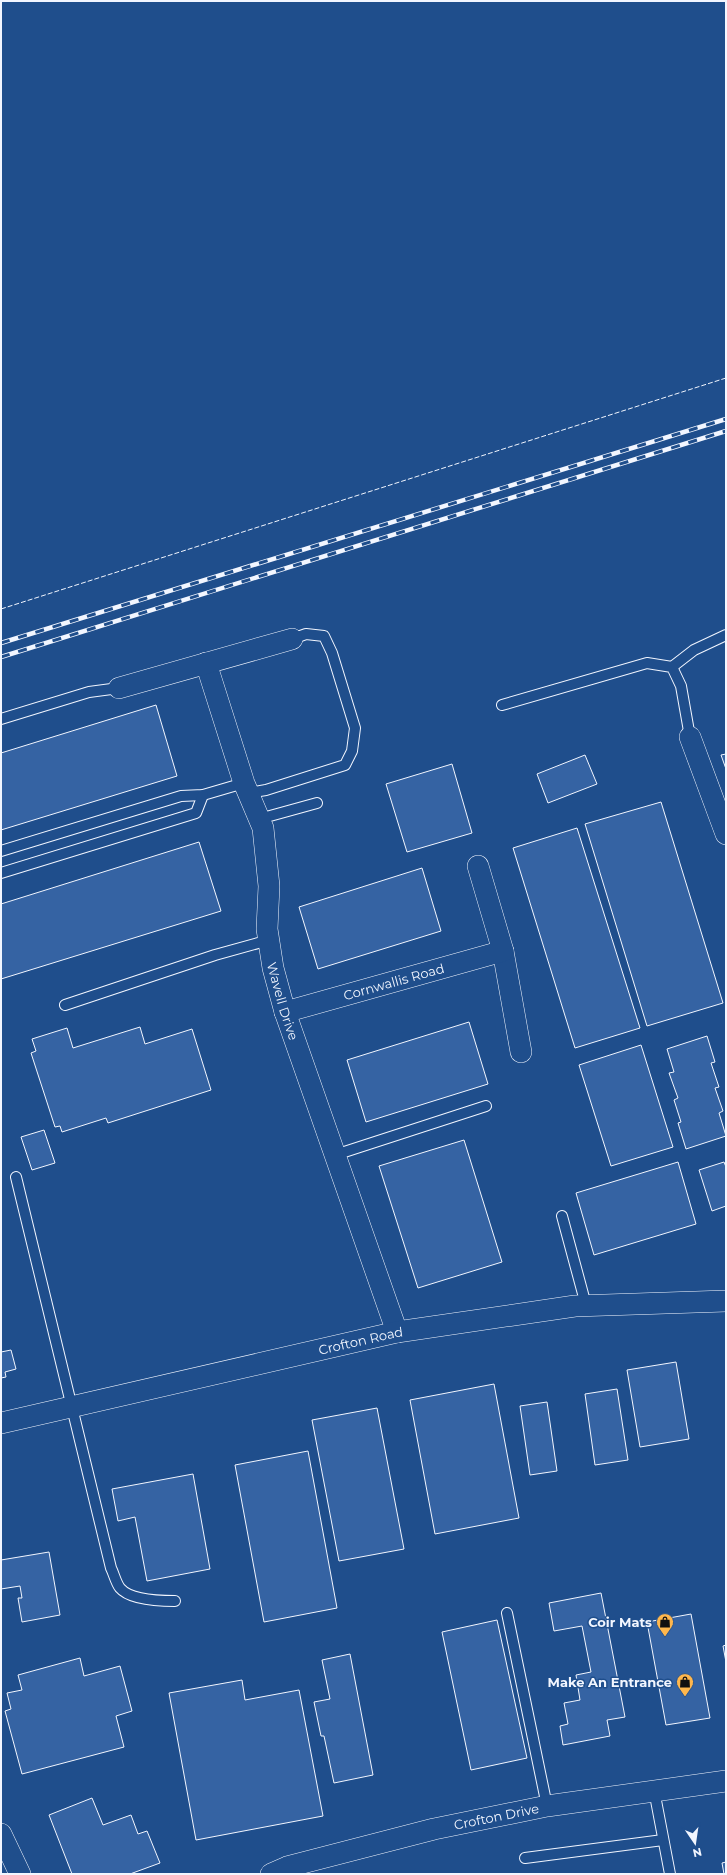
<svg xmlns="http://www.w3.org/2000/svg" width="727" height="1875" font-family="Montserrat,sans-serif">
<rect width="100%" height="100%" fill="#1f4e8c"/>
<g fill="#3563a3" stroke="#f2f6ff">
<polygon points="156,705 177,776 1,830 1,753"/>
<polygon points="726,754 726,769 721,755"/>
<polygon points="585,755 597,784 548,803 537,774"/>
<polygon points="452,764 472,833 407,852 386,784"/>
<polygon points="661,802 723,1003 647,1026 585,824"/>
<polygon points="577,828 640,1028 575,1048 513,848"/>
<polygon points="199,842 221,911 1,979 1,904"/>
<polygon points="422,868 441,931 318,969 299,907"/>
<polygon points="469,1022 488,1084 366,1122 347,1060"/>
<polygon points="140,1027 145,1044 192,1029 211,1090 108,1123 106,1118 62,1132 60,1126 55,1127 31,1053 36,1051 32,1039 67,1028 73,1048"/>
<polygon points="707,1036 715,1062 711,1063 719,1087 715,1088 723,1111 719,1113 726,1136 686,1149 678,1123 681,1122 674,1100 678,1098 669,1073 674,1072 667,1049"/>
<polygon points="641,1045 673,1147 611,1166 579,1065"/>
<polygon points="44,1130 55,1163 32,1170 21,1137"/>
<polygon points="464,1140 502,1262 418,1288 379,1166"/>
<polygon points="678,1162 696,1224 594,1255 576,1193"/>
<polygon points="724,1162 726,1167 726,1206 712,1211 699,1170"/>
<polygon points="11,1350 16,1369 5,1372 6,1377 1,1378 1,1352"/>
<polygon points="676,1362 689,1439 640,1447 627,1370"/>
<polygon points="494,1384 519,1518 435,1534 410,1400"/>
<polygon points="617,1389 628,1460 595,1465 585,1394"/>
<polygon points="547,1402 557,1471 530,1475 520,1406"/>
<polygon points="377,1408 404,1549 339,1561 312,1420"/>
<polygon points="308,1451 337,1608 264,1622 235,1465"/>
<polygon points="193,1474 210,1569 147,1581 135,1517 118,1521 112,1489"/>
<polygon points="49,1552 60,1615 22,1622 18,1598 22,1598 20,1586 1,1589 1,1560"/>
<polygon points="601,1593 625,1717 607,1720 610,1736 563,1745 560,1726 568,1724 564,1703 580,1700 576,1675 591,1672 582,1626 554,1631 549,1603"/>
<polygon points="691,1614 710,1718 666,1725 647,1622"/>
<polygon points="497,1620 527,1758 471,1770 442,1632"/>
<polygon points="726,1645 726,1662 723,1646"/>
<polygon points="350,1654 373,1775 334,1783 324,1736 321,1736 314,1702 330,1699 322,1660"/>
<polygon points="80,1658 84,1676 120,1666 132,1711 116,1716 124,1747 22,1774 5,1711 11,1709 7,1693 22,1690 18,1675"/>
<polygon points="242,1680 245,1700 299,1690 323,1816 196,1840 169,1693"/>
<polygon points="92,1798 103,1825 131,1815 138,1834 147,1831 160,1863 130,1874 72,1874 49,1815"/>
<polygon points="726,1862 726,1874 724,1874 722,1863"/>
</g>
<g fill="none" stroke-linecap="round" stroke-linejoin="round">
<g stroke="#f2f6ff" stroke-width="12">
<g id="lane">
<polyline points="672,667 694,650 726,635"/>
<polyline points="502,705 647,663 672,667 681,686 690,737"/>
<polyline points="1,719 89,692 119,688"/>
<polyline points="248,793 266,790 345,765 352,751 355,728 332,653 324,636 306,634 292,639"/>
<polyline points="259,819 317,803"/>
<polyline points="1,851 181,796 203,795 244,783"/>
<polyline points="1,873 196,813 203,795"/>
<polyline points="65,1005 215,955 269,940"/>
<polyline points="335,1155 486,1106"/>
<path d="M16 1177 111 1568C114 1574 116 1583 120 1588 130 1600 160 1601 175 1601"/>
<polyline points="562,1216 586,1305"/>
<polyline points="507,1613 547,1806"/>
<polyline points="654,1790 670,1874"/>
<polyline points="525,1858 663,1840"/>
</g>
</g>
<g stroke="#f2f6ff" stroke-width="22">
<g id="street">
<path id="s1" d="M206 663 244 783 263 828 269 886 267 929 273 968 285 1012 397 1332"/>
<polyline points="119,688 292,639"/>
<polyline points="690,737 726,834"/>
<polyline points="503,951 521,1052"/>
<path id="s2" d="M285 1012 503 951 478 866"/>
<path id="s3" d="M1 1423 397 1332 575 1306 726 1301"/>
<polyline points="1,1834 20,1874"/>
<path id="s4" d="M271 1874 287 1867 434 1829 547 1806 726 1781"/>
</g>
</g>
<use href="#lane" stroke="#1f4e8c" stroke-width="10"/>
<use href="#street" stroke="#1f4e8c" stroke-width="21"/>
<g stroke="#f2f6ff" stroke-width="4.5">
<g id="rail">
<polyline points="1,643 726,419"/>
<polyline points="1,657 726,431"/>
</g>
</g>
<use href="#rail" stroke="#1f4e8c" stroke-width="3" stroke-dasharray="9" stroke-linecap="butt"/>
<polyline stroke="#f2f6ff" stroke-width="1" stroke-dasharray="5 2" stroke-linecap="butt" points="1,609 726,378"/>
</g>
<defs>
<g id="shop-pin" transform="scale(0.9)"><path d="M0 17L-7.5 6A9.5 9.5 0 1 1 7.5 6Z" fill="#ffb74d" stroke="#1f4e8c"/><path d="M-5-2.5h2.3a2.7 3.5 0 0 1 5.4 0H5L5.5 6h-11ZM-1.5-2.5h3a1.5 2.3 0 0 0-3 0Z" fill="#111"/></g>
</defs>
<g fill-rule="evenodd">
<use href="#shop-pin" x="665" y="1622"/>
<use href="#shop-pin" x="685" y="1682"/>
</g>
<g text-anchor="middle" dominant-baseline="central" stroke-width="3" stroke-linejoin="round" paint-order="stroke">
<g font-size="13" fill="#f2f6ff" stroke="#1f4e8c">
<text stroke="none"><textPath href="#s2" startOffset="113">Cornwallis Road</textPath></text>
<text stroke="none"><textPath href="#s1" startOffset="350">Wavell Drive</textPath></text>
<text stroke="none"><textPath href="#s3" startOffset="369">Crofton Road</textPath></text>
<text stroke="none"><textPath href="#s4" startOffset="233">Crofton Drive</textPath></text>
</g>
<g font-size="13" font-weight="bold" fill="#f2f6ff" stroke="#1f4e8c" text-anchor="end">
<text x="652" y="1622">Coir Mats</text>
<text x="672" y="1682">Make An Entrance</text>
</g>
</g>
<rect width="727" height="1875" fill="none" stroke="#f2f6ff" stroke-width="4"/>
<g transform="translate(695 1843) rotate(167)" stroke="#1f4e8c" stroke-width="3" paint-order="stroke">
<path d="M0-3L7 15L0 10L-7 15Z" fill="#f2f6ff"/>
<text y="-6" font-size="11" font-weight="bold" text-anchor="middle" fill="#f2f6ff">N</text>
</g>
</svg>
